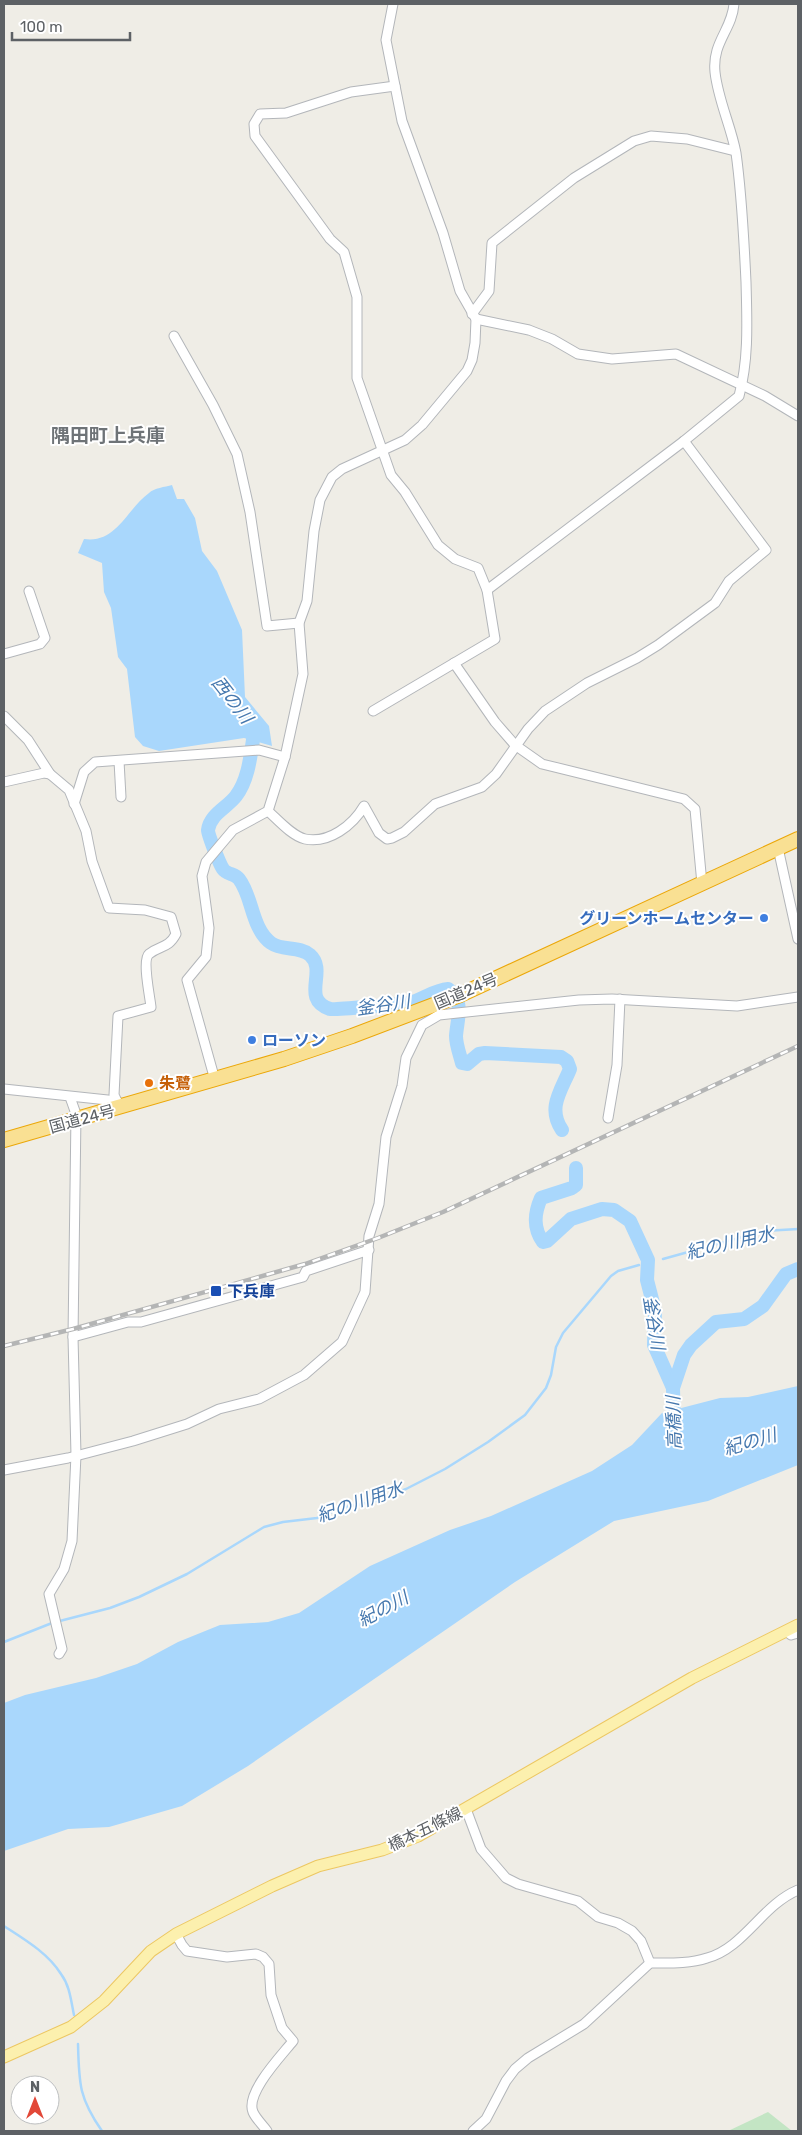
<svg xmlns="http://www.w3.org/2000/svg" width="802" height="2135" font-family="Rubik,'Noto Sans JP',sans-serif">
<rect width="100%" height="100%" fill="#efede6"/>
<polygon fill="#c3e5c4" points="768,2112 792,2131 728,2131"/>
<g fill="#a9d7fc">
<path d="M172 485 177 499H184L195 518 202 551 217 571 242 630 245 697 269 726 272 746 244 738 159 751 143 746 135 737 127 669 118 657 111 608 104 592 102 563 78 553 84 539C116 544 127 509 149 493 154 488 165 487 172 485Z"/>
<polygon points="798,1386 798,1465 708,1501 614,1521 515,1582 248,1766 182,1806 109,1827 68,1829 4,1851 4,1703 25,1695 96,1678 137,1664 178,1642 220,1625 268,1622 299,1613 370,1566 450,1530 491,1516 592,1471 632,1445 662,1413 720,1398 748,1397"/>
</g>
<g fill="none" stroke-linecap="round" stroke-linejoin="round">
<g stroke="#a9d7fc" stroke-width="2.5">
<polyline points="663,1259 764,1231 798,1229"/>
<polyline points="4,1642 52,1623 110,1608 139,1597 187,1574 264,1527 283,1522 317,1518 341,1508 376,1501 406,1489 445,1469 488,1442 525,1415 546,1388 551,1375 556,1347 563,1333 611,1276 618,1271 639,1265"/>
<path d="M4 1926C24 1939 48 1953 61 1974 70 1986 71 2001 74 2015"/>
<path d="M78 2044C79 2084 79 2098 102 2131"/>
</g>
<g stroke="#a9d7fc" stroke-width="14">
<path d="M251 723 255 727C251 749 250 778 236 796 228 807 210 814 208 830 208 835 220 865 223 869 226 874 235 874 239 879 253 897 251 928 271 943 282 951 300 946 310 955 328 971 300 999 330 1009 335 1010 400 1004 409 1003 422 1000 434 990 448 989 465 1000 457 1020 456 1036 456 1045 460 1055 462 1063L467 1064 479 1054 485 1053 561 1057 567 1061 570 1069C561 1091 547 1108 562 1130"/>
<path d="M576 1168V1185L572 1188 541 1198C534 1214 533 1228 543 1242L547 1241 571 1219 602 1209 614 1210 630 1221 648 1260 647 1280 655 1311 654 1345 673 1388"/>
<polyline points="674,1427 673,1388 684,1355 691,1345 716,1322 744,1319 763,1306 786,1274 798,1269"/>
</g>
<g stroke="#b3b6ba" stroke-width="11">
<g id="minor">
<polyline points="472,314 489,291 492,243 574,178 634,141 651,136 687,139 735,151"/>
<polyline points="476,319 529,330 552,339 578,354 612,359 676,354 765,396 798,416"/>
<polyline points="174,336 213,405 237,454 250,512 267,626 299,623"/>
<path d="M487 590 684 441 739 396C749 359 747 320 746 282 744 239 742 196 736 153 731 126 718 100 715 72 712 42 732 30 734 4"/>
<polyline points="4,654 40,644 45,638 29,591"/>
<polyline points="454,663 495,722 515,745 542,764 684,799 695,809 702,884"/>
<polyline points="373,711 495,639 487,590 478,568 455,559 438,545 405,492 391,475 357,378 357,297 344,252 330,239 255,136 254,124 260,114 286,113 351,92 395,86"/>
<path d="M4 716 28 740 50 774 69 790 86 831 92 861 109 908 145 910 171 917 176 934C168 949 160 945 149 954 142 960 150 997 151 1007L118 1016 114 1095 120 1108"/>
<polyline points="119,761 121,797"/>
<polyline points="4,782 44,773 50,774"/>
<polyline points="74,804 84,772 95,762 259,750 285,757"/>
<path d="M268 811C278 820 292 836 305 839 329 844 353 825 364 806L379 833 387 839 392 838 404 832 435 804 482 787 496 774 528 729 545 711 587 683 637 658 658 645 715 603 729 581 766 550 684 441"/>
<polyline points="778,848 798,939"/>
<polyline points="215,1080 187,980 206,957 209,928 202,876 206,862 233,830 268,811 285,757 303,674 299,623 307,601 314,531 320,500 332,477 342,469 405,440 422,425 467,371 472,360 475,343 476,319 460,291 443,233 402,121 386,40 393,4"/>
<polyline points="4,1089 117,1101"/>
<polyline points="608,1118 617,1065 620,999"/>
<polyline points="73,1337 128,1322 141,1322 303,1277 306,1271 369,1250"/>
<polyline points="4,1470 68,1458 133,1441 187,1424 219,1409 259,1399 304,1375 342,1342 365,1292 369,1236 379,1204 386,1137 402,1086 406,1058 422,1025 439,1015 579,1000 612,999 737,1006 798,997"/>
<polyline points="786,1631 791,1635 798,1633"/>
<polyline points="59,1654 62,1649 49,1594 64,1569 72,1541 76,1455 73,1337 76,1114 70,1097"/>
<polyline points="466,1809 481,1849 506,1878 518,1884 578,1901 598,1917 618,1923 632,1931 641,1941 650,1963"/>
<path d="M176 1934 182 1945 187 1951 227 1957 256 1954 263 1957 269 1964 271 1995 282 2028 293 2041C282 2055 245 2093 253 2112 256 2119 263 2125 267 2131"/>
<path d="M473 2131 486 2119 506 2081 515 2069 528 2058 584 2024 650 1963C669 1963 689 1964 707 1958 744 1948 762 1905 798 1890"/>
</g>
</g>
<g stroke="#ecc762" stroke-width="13">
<polyline id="major" points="4,2057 71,2027 104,2001 151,1951 176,1934 272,1886 318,1866 382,1850 418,1836 692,1678 798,1625"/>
</g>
<g stroke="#eba709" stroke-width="16">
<polyline id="highway" points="4,1140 284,1059 352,1036 460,995 798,839"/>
</g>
<use href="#minor" stroke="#fff" stroke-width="9"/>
<use href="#major" stroke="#fcf0ae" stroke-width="11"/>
<use href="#highway" stroke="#f9e093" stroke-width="14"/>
<g stroke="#b4b5b5" stroke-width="4.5">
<polyline id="rail" points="4,1346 73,1329 305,1264 378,1238 443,1212 798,1046"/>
</g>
<use href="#rail" stroke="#fff" stroke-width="2.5" stroke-dasharray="8" stroke-linecap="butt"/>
</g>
<g fill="#3f7fe0" stroke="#fff" stroke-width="2">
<circle cx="764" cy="918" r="5"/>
<circle cx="252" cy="1040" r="5"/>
</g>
<circle fill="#e8710a" stroke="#fff" stroke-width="2" cx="149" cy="1083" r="5"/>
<rect fill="#1a4fb4" stroke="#fff" stroke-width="2" x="210" y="1285" width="12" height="12" rx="2.5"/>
<g text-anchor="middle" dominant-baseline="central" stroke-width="4" stroke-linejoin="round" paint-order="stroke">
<g font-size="16" font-weight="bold" fill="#366cbe" stroke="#fff" text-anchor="end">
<text x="754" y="918">グリーンホームセンター</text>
<text x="262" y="1040" text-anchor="start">ローソン</text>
</g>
<g font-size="16" fill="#5d6165" stroke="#fff">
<text transform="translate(466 991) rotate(-23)">国道24号</text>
<text transform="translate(82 1119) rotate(-15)">国道24号</text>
<text transform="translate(425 1829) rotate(-26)">橋本五條線</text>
</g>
<g font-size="16" font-weight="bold" fill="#c56008" stroke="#fff" text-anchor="start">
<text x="159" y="1083">朱鷺</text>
</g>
<g font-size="16" font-weight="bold" fill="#164399" stroke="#fff" text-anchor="start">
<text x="227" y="1291">下兵庫</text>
</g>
<g font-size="18" font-style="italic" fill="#4678ae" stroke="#fff">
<text transform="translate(232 700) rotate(52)">西の川</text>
<text transform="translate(383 1005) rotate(-8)">釜谷川</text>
<text transform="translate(730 1243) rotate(-13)">紀の川用水</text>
<text transform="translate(654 1323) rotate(81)">釜谷川</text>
<text transform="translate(674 1423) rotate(-92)">高橋川</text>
<text transform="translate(750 1442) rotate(-16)">紀の川</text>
<text transform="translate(360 1502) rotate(-19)">紀の川用水</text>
<text transform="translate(383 1609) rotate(-28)">紀の川</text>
</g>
<g font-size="19" font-weight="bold" fill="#6e7377" stroke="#fff">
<text x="108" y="435">隅田町上兵庫</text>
</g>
</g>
<rect width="802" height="2135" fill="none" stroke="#5d6165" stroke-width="10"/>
<g transform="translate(35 2100)"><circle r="24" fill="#ffffff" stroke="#bec0c1"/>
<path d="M0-4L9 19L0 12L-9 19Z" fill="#e24838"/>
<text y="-8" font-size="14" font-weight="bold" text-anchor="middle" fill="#5d6165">N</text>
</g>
<path d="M12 32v8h118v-8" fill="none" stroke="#5d6165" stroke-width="2.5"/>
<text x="20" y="32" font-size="15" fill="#5d6165" stroke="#ffffff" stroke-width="4" paint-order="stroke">100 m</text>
</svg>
